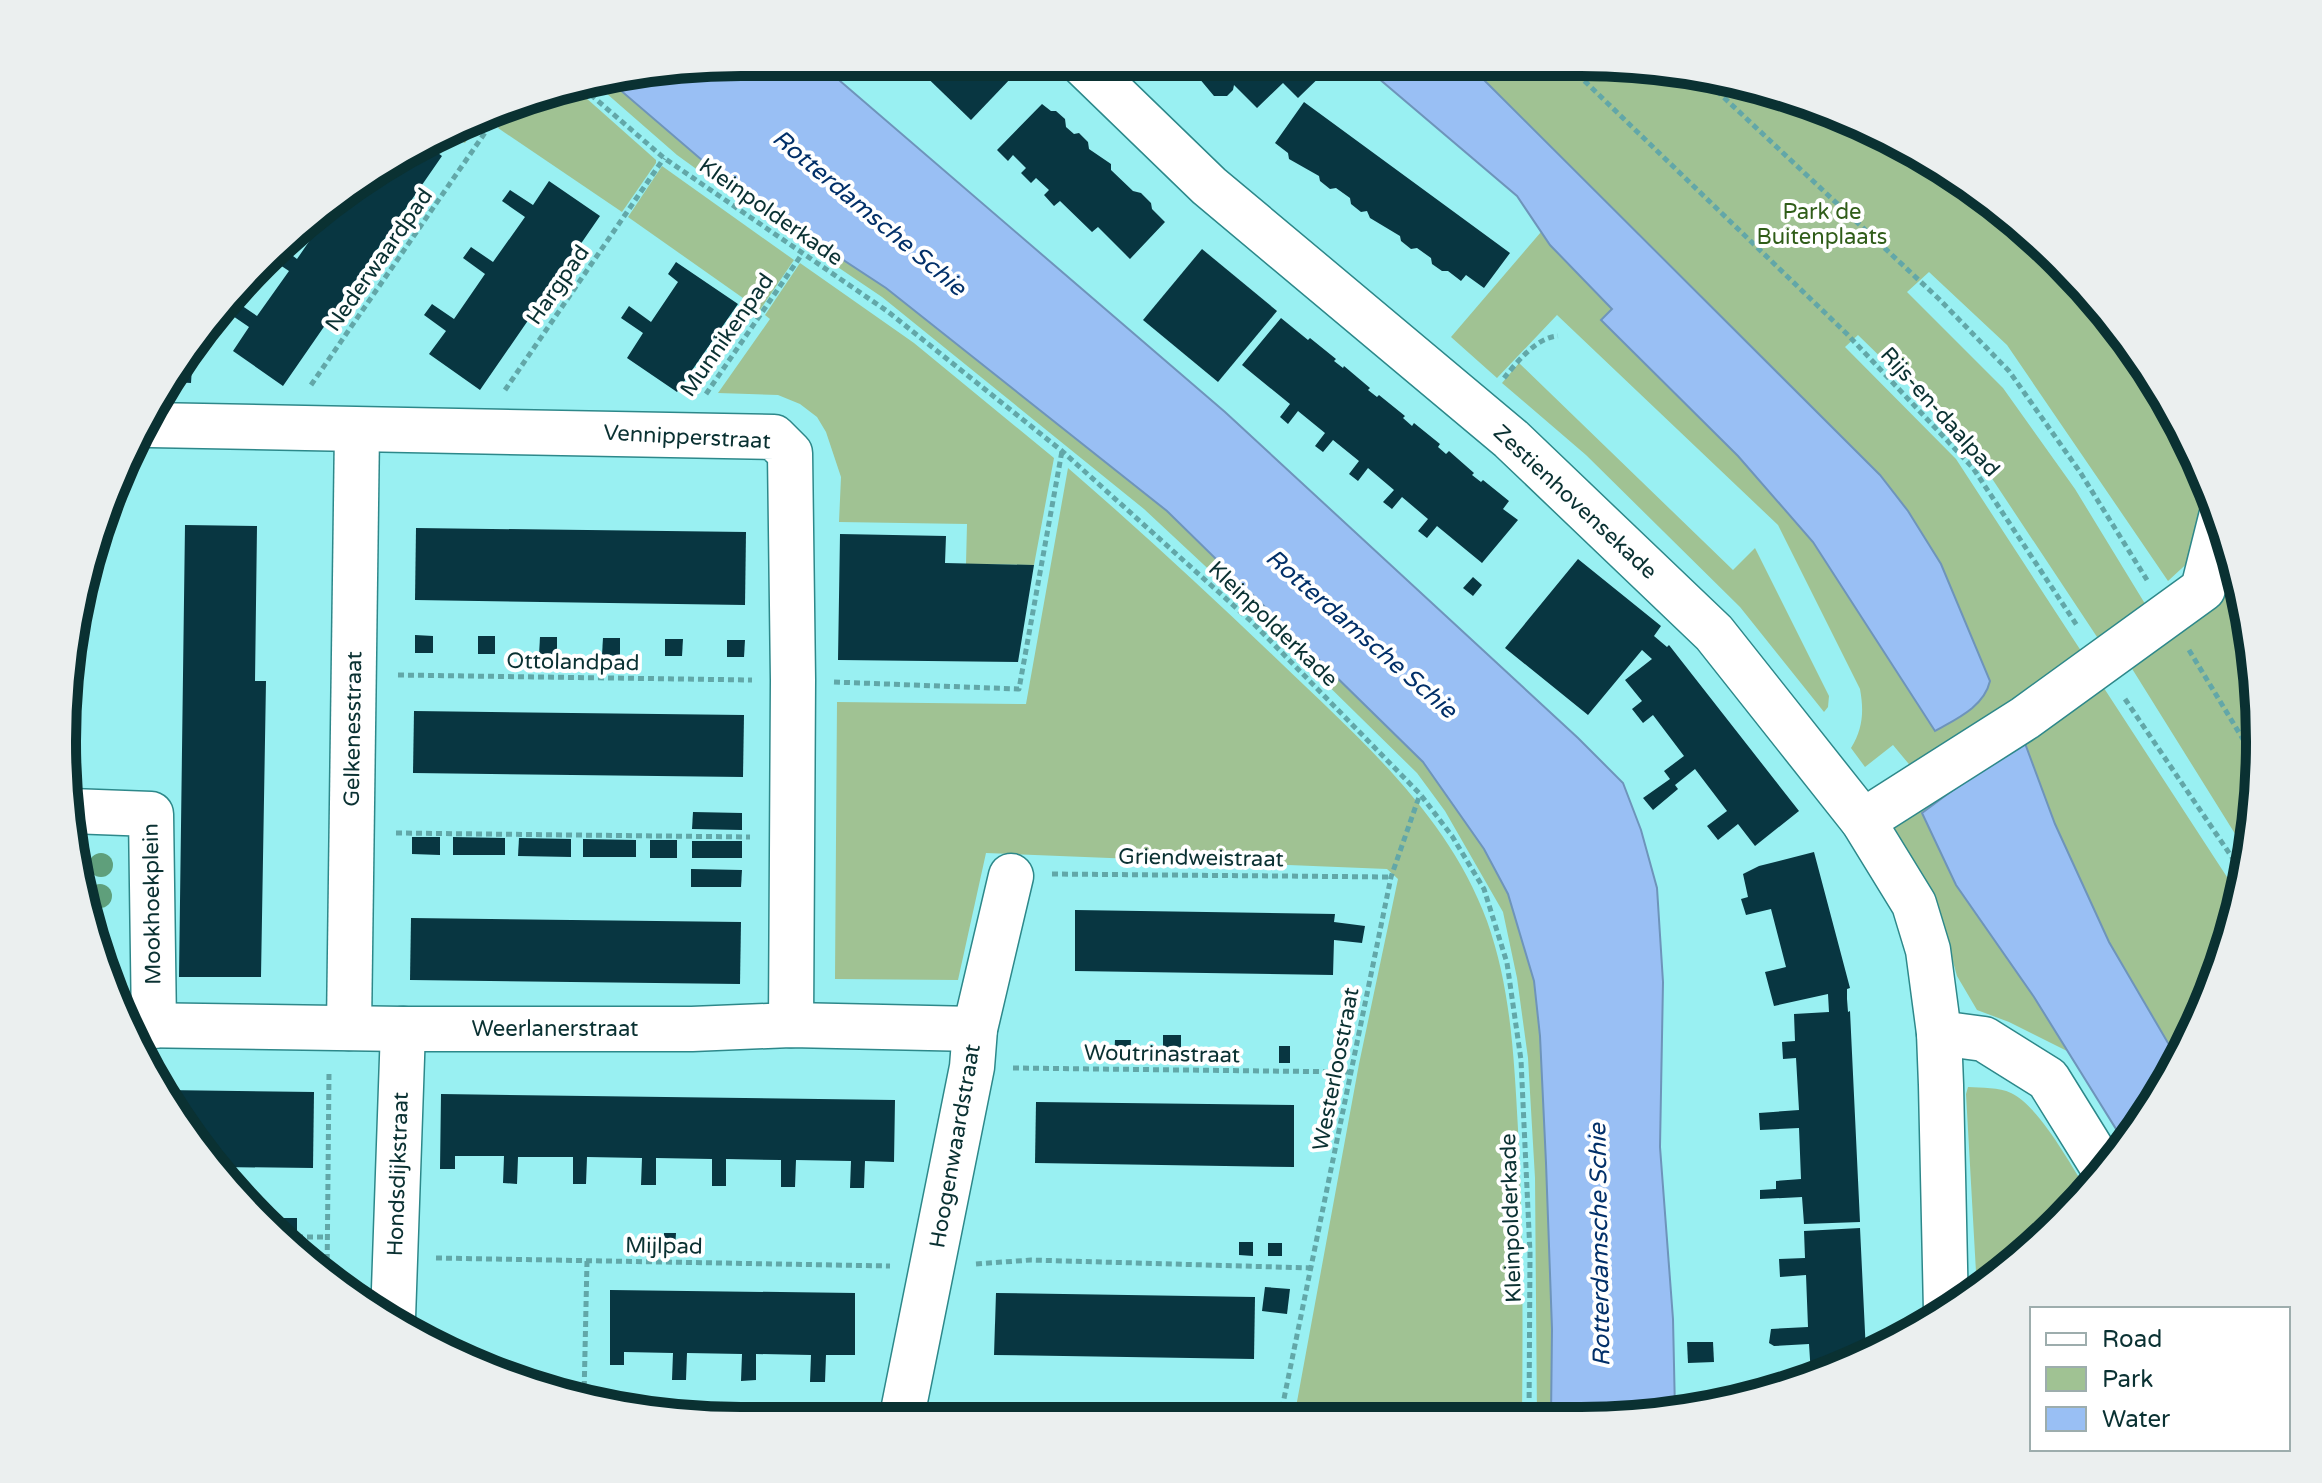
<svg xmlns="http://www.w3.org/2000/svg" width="2322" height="1483" font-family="'Varela Round',sans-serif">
<rect width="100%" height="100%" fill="#99f0f2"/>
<g fill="#a0c293">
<path d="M1471 67 1669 68 1840 114 1995 203 2092 294 2169 402 2210 493 2194 557 2168 581 2007 345 1929 272 1907 292 2003 388 2075 489 2147 607 2103 646 1991 477 1939 414 1858 335 1845 347 1956 459 2085 657 1913 769 1893 745 1865 767 1851 748C1863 729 1864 711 1860 689L1778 525 1557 315 1497 378 1451 337 1541 232 1550 245 1612 309 1601 319 1738 456 1813 542 1935 731C1957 719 1984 707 1990 681L1941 564 1908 511 1880 476Z"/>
<polygon points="612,83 737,190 886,288 1167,511 1423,762 1484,849 1508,894 1534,981 1540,1036 1546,1163 1552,1329 1551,1419 1537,1419 1535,1178 1528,1058 1517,978 1503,912 1445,811 1417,773 1233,592 1144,509 882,297 746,205 677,155 598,86"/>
<polygon points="576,89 656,160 656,163 622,212 498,128 516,101 524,98"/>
<polygon points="482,118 465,143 446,136 447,136"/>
<polygon points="662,166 794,260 760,310 628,217"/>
<polygon points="800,263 914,343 1054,458 1034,565 966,564 967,524 839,522 841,477 826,432 817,417 800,404 778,395 718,393 770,319 765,315"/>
<polygon points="1519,363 1733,570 1755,548 1829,696 1828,707 1824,712 1740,607 1586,455 1502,383"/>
<path d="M1068 468C1141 531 1212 597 1282 664 1361 740 1448 815 1487 921 1511 988 1514 1058 1518 1129 1523 1226 1523 1322 1522 1419L1294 1418 1359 1064 1398 879 1387 869 986 853 958 980 835 979 837 702 1026 704Z"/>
<polygon points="2232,567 2254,653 2259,786 2247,853 2126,659 2213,601"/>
<polygon points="2100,682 2240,897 2237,918 2185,1050 2168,1043 2109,942 2055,824 2023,739 2034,997 2067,1051 2009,1022 1977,1010 1957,976 1935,898 1894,827"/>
<path d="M1968 1087C1982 1088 1999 1087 2011 1093 2039 1106 2070 1164 2087 1190L2028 1253 1977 1290 1966 1094Z"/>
</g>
<g fill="#99bff4" stroke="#6e94ba" stroke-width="2">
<polygon points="742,62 818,62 1225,412 1578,738 1623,783 1641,830 1657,888 1663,982 1660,1147 1673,1319 1675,1411 1625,1420 1551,1419 1552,1329 1546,1163 1540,1036 1534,981 1508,894 1484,849 1423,762 1167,511 886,288 738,191 612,83"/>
<path d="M1364 66 1471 67 1880 475 1908 511 1941 564 1990 681C1984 707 1956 719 1935 731L1813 542 1738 456 1601 320 1612 309 1550 245 1517 196Z"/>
<polygon points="2023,738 2055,824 2109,942 2168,1043 2185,1050 2126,1145 2034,997 1956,885 1922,813"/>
</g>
<g fill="#083641">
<polygon points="912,63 1005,64 1013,76 971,120"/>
<polygon points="1188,65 1269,65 1284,81 1300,65 1331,66 1298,98 1283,83 1257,108 1234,85 1233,90 1227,96 1214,96"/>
<polygon points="1304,102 1510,253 1484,288 1466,275 1461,281 1448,271 1442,271 1432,264 1431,258 1417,248 1411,249 1401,241 1400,236 1370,218 1367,211 1361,212 1351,204 1350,198 1336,188 1330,189 1320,181 1319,176 1289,159 1288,153 1275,143"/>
<polygon points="1042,104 1051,111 1056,111 1065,119 1066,127 1074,134 1079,133 1088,142 1089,149 1111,164 1111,170 1133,191 1141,193 1151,203 1152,209 1165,222 1130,259 1098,227 1092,232 1060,201 1054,206 1044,195 1049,190 1036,178 1031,183 1021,173 1026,168 1013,155 1008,161 997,150"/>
<polygon points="427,145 442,156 283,386 233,351 249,327 227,312 235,301 257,316 289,271 274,261 285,250 297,259 328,214 326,212 364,177"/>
<polygon points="549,181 600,216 480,390 429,354 446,331 424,315 432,304 454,319 485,274 463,258 471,247 493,262 525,217 502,201 510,190 533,205"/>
<polygon points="1202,249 1277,311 1218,382 1143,320"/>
<polygon points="676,262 738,304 677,392 627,358 643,333 621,318 629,306 651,322 678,282 668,274"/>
<polygon points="1281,318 1308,340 1310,338 1336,359 1334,361 1343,368 1344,366 1370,388 1368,390 1377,397 1379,395 1405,416 1403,418 1412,426 1414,423 1440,444 1438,447 1446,454 1449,451 1474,473 1472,475 1481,482 1483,480 1509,501 1503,509 1518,520 1482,563 1437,526 1427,538 1418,531 1428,519 1402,497 1392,509 1383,502 1394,490 1368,468 1358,481 1349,474 1359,461 1333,440 1323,452 1315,446 1325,433 1298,411 1288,424 1280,417 1290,404 1242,365"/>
<polygon points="182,366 192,366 191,383 174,382"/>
<polygon points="185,525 257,526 255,681 266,681 261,977 179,977"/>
<polygon points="416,528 746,532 745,605 415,600"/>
<polygon points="840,534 946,536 945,563 1034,565 1018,662 838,660"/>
<polygon points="1578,559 1661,626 1654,636 1667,647 1669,645 1799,811 1755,846 1738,824 1718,840 1707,826 1727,811 1695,769 1675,785 1678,789 1653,810 1643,798 1670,779 1664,771 1684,756 1653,715 1643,723 1632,709 1642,701 1625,680 1652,659 1642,650 1588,715 1505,648"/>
<polygon points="1473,577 1482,585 1473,596 1463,588"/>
<polygon points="415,635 433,636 433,653 415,653"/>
<rect x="478" y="636" width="17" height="18"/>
<polygon points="540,637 557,637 557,655 539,655"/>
<polygon points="603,638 620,638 620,656 602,655"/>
<polygon points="665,639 683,639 682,656 665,656"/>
<polygon points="727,640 745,640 744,657 727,657"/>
<polygon points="414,711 744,715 743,777 413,773"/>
<polygon points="693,812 742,813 742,830 692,829"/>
<polygon points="412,837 440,837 440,855 412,854"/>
<polygon points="453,837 505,838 505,855 453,855"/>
<polygon points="519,838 571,839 571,857 518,856"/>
<polygon points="583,839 636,840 636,857 583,857"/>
<rect x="650" y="840" width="27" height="18"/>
<rect x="692" y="841" width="50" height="17"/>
<polygon points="1814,852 1850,988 1847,989 1847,999 1848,1012 1850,1011 1860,1222 1804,1224 1802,1197 1760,1199 1760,1190 1776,1189 1776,1181 1801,1179 1799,1128 1760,1130 1759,1113 1799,1110 1796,1058 1783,1059 1782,1042 1795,1041 1794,1014 1829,1012 1828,994 1774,1006 1765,972 1786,967 1771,909 1746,915 1741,899 1748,897 1743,874 1759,866"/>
<polygon points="691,869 742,870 741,887 691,887"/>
<polygon points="1075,910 1335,914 1334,922 1365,926 1362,943 1334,940 1333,975 1075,971"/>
<polygon points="411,918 741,922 740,984 410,980"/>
<rect x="1163" y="1035" width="18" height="22"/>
<polygon points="1115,1040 1131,1040 1130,1060 1114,1060"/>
<rect x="1279" y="1046" width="11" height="17"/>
<polygon points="164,1090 314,1092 313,1168 221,1167 176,1119"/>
<polygon points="441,1094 895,1100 894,1162 865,1161 864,1188 850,1188 851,1161 796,1160 795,1187 781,1187 781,1160 726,1159 726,1186 712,1186 712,1159 656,1158 656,1185 641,1185 642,1158 587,1157 586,1184 573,1184 573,1157 518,1157 517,1184 503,1183 504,1156 455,1156 455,1169 440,1169"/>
<polygon points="1036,1102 1294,1105 1294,1167 1035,1163"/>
<polygon points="278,1218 297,1218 297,1231 281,1231 278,1227"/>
<polygon points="1860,1228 1866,1353 1811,1375 1809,1344 1774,1346 1769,1343 1771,1329 1808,1327 1806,1275 1780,1277 1779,1259 1805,1258 1804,1231"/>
<polygon points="664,1233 676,1233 675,1249 664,1249"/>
<polygon points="1239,1242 1253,1242 1253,1256 1239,1255"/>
<rect x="1268" y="1243" width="14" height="13"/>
<polygon points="1265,1287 1290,1289 1287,1314 1262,1311"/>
<polygon points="610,1290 855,1293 855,1355 826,1355 825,1382 810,1382 811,1355 756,1354 756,1380 741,1381 742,1354 687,1353 686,1380 672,1380 673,1353 624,1352 624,1365 610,1365"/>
<polygon points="996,1293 1255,1297 1254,1359 994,1355"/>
<polygon points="1687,1342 1713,1342 1714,1362 1688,1363"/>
</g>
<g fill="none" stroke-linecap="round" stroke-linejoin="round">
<g stroke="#2d888a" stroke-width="47">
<g id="minor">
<polyline points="1083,64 1209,186 1511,439 1714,633 1863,821 1914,904 1928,950 1939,1033 1941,1085 1946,1311"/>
<polyline points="150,425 774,437 790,453 793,680 791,1025"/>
<polyline points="71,811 151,814 154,1026"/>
<polyline points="1863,821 2025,718 2203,589 2221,517"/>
<polyline points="134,1025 403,1029 692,1029 791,1025 975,1029"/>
<polyline points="349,1028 357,430"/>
<polyline points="1939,1033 1984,1039 2048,1079 2105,1171"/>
<polyline points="393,1318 403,1029"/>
<polyline points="902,1416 972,1067 975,1029 1011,876"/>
</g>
</g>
<g stroke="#62a7a8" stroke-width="5" stroke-dasharray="6 4" stroke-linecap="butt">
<polyline points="1570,67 1847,334 1973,468 2078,627"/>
<polyline points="1702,77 1939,299 2009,371 2080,472 2147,580"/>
<polyline points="583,88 664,158 887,311 1062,451 1253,623 1420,794 1452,836 1484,889 1507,963 1521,1060 1530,1253 1529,1419"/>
<path d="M1504 378C1517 362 1537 337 1558 336"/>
<polyline points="311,385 502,108"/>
<polyline points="505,390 664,158"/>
<polyline points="706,394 802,254"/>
<polyline points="2189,650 2258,764"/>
<polyline points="398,675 752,680"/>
<polyline points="834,682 1019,689 1062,451"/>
<polyline points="2125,699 2244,875"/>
<polyline points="396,833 750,837"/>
<polyline points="1052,874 1391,877"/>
<polyline points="1013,1068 1352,1072"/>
<polyline points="287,1237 327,1237"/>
<polyline points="436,1258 890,1266"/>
<polyline points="976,1264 1031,1260 1312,1268"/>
<polyline points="327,1280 329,1072"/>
<polyline points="584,1397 587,1261"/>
<polyline points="1280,1418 1391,877 1420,794"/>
</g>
<use href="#minor" stroke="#fff" stroke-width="44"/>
</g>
<g fill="#5f9f7b">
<circle cx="101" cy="865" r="12"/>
<circle cx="100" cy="896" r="12"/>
</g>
<g text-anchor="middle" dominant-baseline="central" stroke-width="8" stroke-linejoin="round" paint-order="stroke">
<g font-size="22" fill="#0a3132" stroke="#fff">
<text transform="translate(771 212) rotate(35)">Kleinpolderkade</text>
<text transform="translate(379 260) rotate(-55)">Nederwaardpad</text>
<text transform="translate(558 285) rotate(-55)">Hargpad</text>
<text transform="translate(727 335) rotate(-55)">Munnikenpad</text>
<text transform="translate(1940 412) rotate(48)">Rijs-en-daalpad</text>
<text transform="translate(687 437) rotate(3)">Vennipperstraat</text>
<text transform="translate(1575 502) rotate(43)">Zestienhovensekade</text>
<text transform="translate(1273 624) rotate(44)">Kleinpolderkade</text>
<text transform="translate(573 662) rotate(1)">Ottolandpad</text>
<text transform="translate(353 729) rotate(-89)">Gelkenesstraat</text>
<text transform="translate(1201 858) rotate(1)">Griendweistraat</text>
<text transform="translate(152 904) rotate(-91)">Mookhoekplein</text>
<text x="555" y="1029">Weerlanerstraat</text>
<text transform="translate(1162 1054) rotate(1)">Woutrinastraat</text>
<text transform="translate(1336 1069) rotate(-79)">Westerloostraat</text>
<text transform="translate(955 1146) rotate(-80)">Hoogenwaardstraat</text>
<text transform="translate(398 1174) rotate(-88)">Hondsdijkstraat</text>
<text transform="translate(1511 1218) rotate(-92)">Kleinpolderkade</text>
<text transform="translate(664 1246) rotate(1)">Mijlpad</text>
</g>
<g font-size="22" fill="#305d19" stroke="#fff">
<text x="1822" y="212">Park de<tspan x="1822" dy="25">Buitenplaats</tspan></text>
</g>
<g font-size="24" font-style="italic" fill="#023069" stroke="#fff">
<text transform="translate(869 213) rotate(40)">Rotterdamsche Schie</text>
<text transform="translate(1361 634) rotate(41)">Rotterdamsche Schie</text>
<text transform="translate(1600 1245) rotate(-91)">Rotterdamsche Schie</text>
</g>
</g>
<path d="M0 0H2322V1483H0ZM741 76H1581A665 665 0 0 1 2246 741V742A665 665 0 0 1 1581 1407H741A665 665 0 0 1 76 742V741A665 665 0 0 1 741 76Z" fill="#ebefef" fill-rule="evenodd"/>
<path fill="none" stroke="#0a3132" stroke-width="10" d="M741 76H1581A665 665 0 0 1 2246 741V742A665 665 0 0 1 1581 1407H741A665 665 0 0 1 76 742V741A665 665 0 0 1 741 76Z"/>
<rect x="2030" y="1307" width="260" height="144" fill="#ffffff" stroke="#9dadad" stroke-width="2"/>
<rect x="2046" y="1333" width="40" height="12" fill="#ffffff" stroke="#9dadad" stroke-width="2"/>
<text x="2102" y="1347" font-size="24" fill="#0a3132">Road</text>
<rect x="2046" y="1367" width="40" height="24" fill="#a0c293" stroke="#9dadad" stroke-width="2"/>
<text x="2102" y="1387" font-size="24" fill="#0a3132">Park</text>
<rect x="2046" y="1407" width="40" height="24" fill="#99bff4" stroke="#9dadad" stroke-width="2"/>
<text x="2102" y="1427" font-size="24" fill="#0a3132">Water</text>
</svg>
